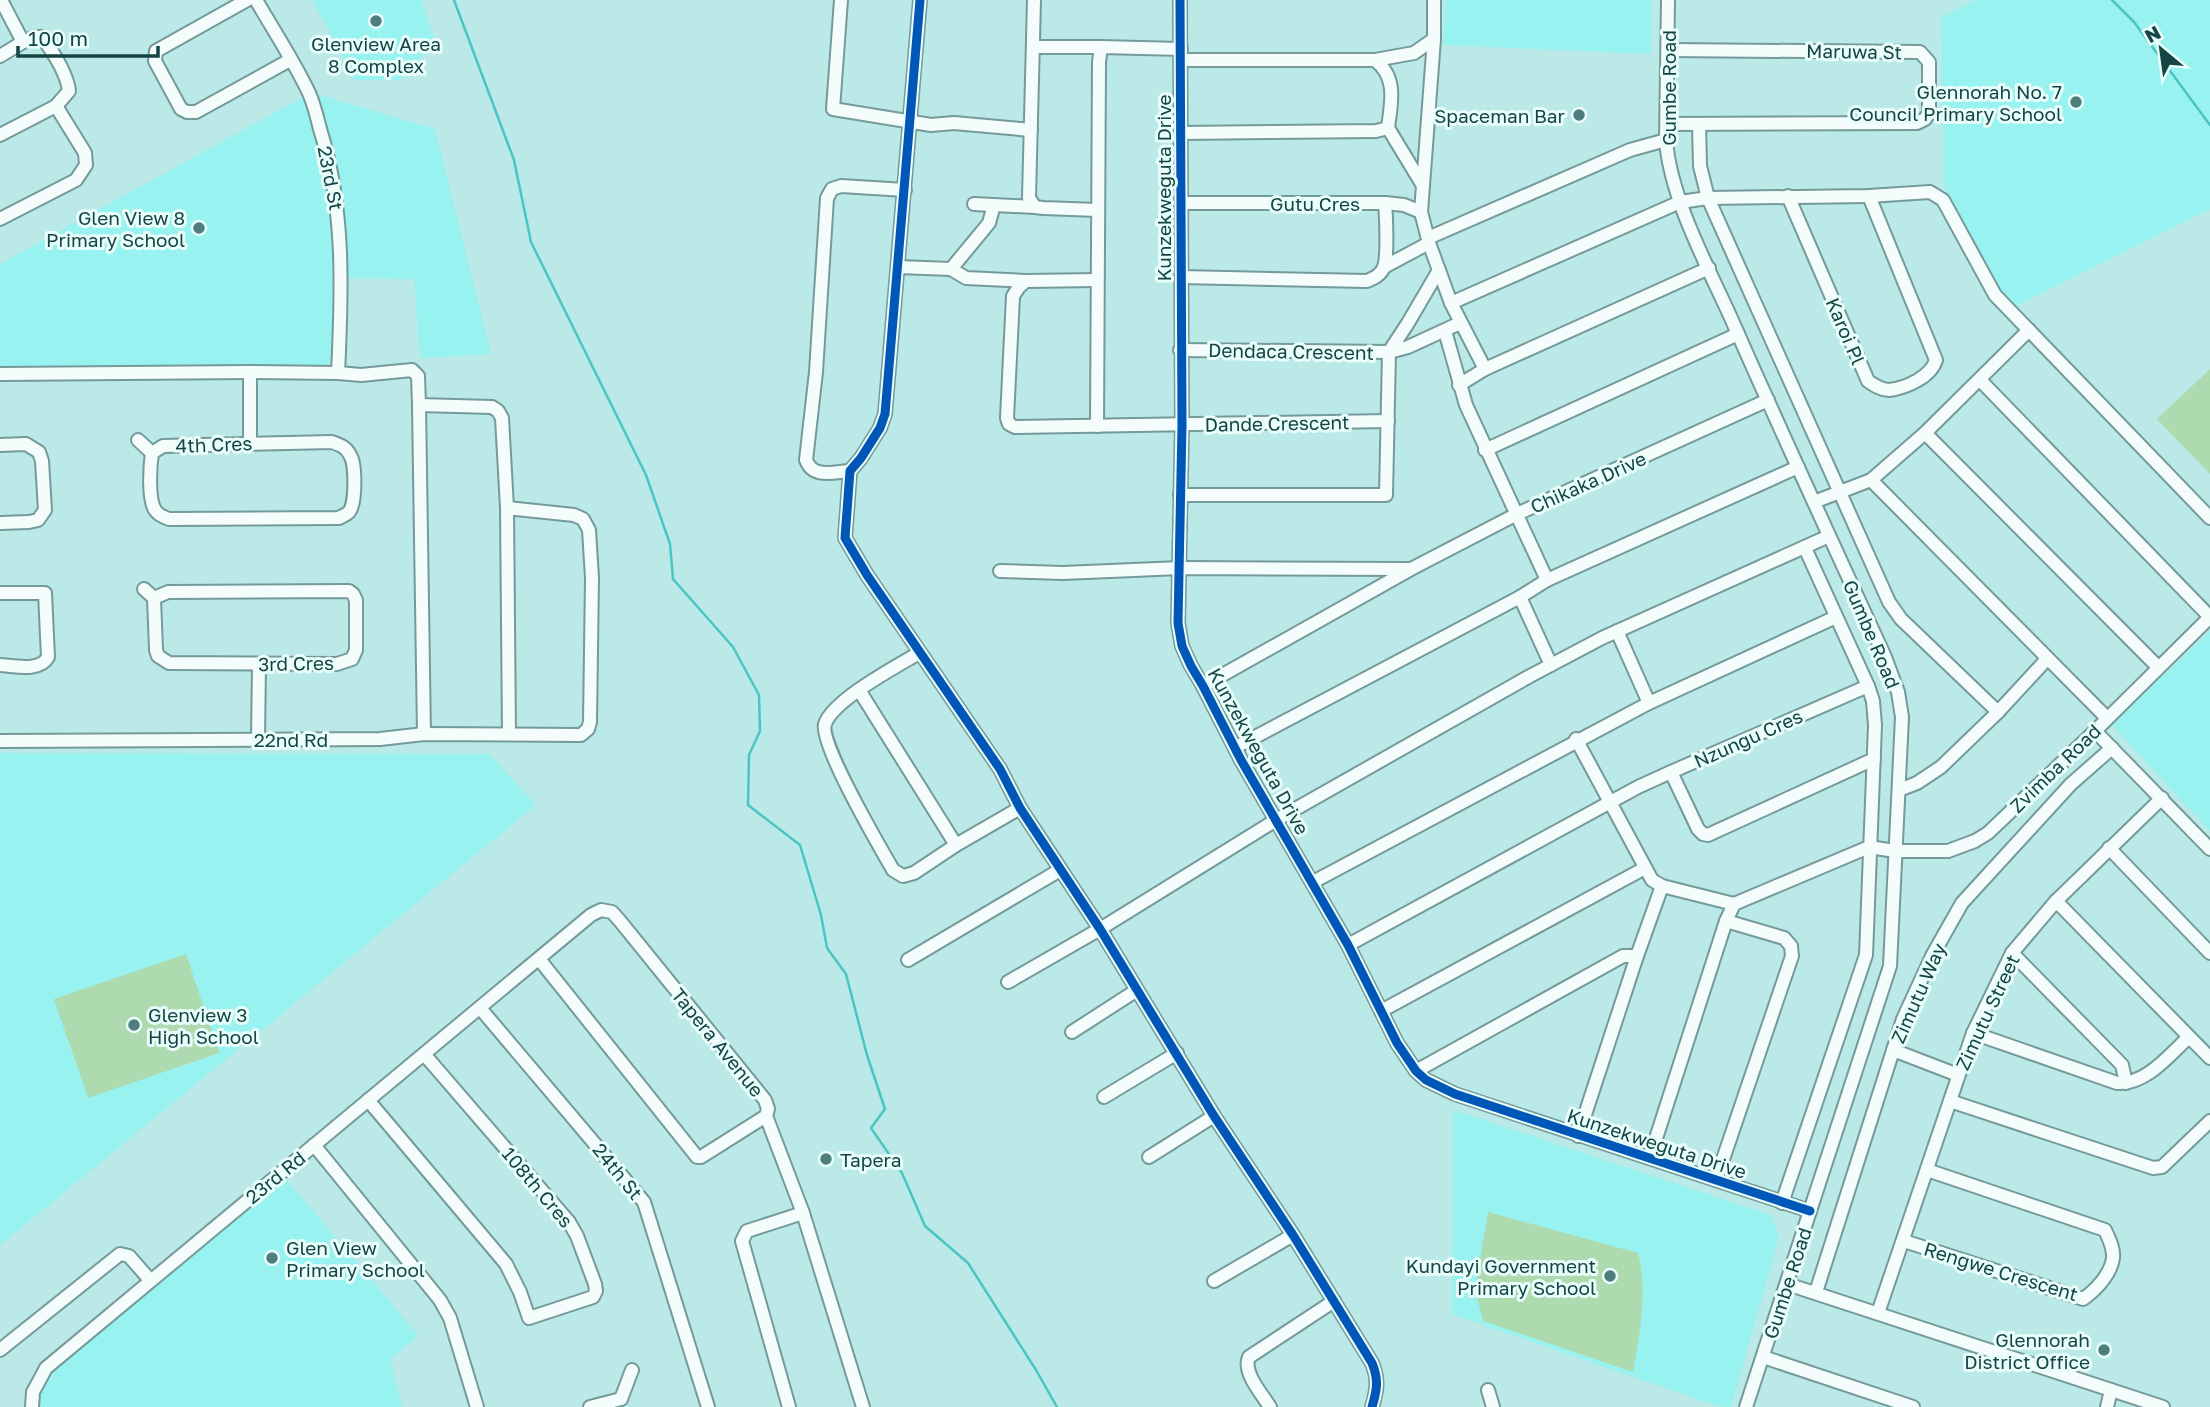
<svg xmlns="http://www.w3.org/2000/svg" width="2210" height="1407" font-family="'Golos Text',sans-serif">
<rect width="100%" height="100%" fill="#bbe9e8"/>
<g fill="#98f2ef">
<polygon points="312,0 421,0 436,42 400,80 355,80"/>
<polygon points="1446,0 1651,0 1651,54 1443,45"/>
<polygon points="1975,0 2210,0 2210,209 2014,307 1990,295 1944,186 1941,17"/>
<polygon points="317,94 435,129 491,354 420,358 414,279 346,278 345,203"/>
<polygon points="305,96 330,193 337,274 331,363 321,365 0,371 0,264"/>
<polygon points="2210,631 2210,831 2112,725"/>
<polygon points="0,753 489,754 536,805 0,1245"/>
<polygon points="1453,1110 1771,1215 1779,1237 1731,1407 1721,1407 1452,1314"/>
<polygon points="286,1179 419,1336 390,1359 402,1407 38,1407 35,1396 47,1375"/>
</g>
<g fill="#aedab0">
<polygon points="2210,369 2210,474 2157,419"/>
<polygon points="186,954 219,1053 88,1098 54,999"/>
<path d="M1488 1212 1638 1253C1648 1295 1640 1330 1633 1372L1483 1321 1475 1289Z"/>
</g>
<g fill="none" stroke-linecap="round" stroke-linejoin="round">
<g stroke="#4ac5c2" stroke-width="2.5">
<polyline points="454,0 514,160 531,242 646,475 670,544 673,579 733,647 759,695 760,731 749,755 748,805 800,845 821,915 827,948 846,974 867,1055 885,1109 871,1128 902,1173 925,1226 968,1263 1036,1370 1057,1407"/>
<polyline points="2112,0 2134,22 2210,125"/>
</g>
<g stroke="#749a99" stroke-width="16">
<g id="minor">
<polyline points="247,0 156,51 155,61 181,109 187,112 196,112 290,60"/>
<path d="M256 0C274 31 294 61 309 93 314 104 317 117 320 129 345 209 342 290 338 373"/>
<polyline points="841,0 833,109 931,125 954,123 1031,130"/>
<path d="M920 0 885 414 880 428 861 458 850 471 845 538 867 575 1000 769 1020 808 1100 929 1214 1116 1293 1235 1372 1363C1379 1380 1377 1390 1372 1407"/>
<polyline points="1034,0 1029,198 1035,207 1043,208 1098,210"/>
<polyline points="1180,0 1182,425 1178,623 1182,646 1191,666 1203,686 1241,760 1348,945 1397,1043 1416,1071 1426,1080 1455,1094 1810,1211"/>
<polyline points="1434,0 1434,39 1421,212 1429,243 1451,303 1485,369"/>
<path d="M1668 0 1666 140C1670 197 1707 265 1731 318 1781 432 1833 544 1885 657L1898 692 1902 717 1890 966 1746 1407"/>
<path d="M23 42 35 37H42C53 52 67 73 69 91L56 106"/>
<polyline points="1033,47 1101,47"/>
<polyline points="0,56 23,42 1,0"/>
<polyline points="1375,60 1414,53 1434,39"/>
<polyline points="1667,124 1917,123 1925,119 1929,113 1929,62 1920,52 1668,50"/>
<polyline points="1699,124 1700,166 1708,198 1889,602 1901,619 1998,712"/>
<polyline points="1388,128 1422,184"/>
<path d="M1180 133 1376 131 1388 128C1391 103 1398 78 1375 60H1181"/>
<polyline points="0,135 56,106 85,153 86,165 76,180 0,219"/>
<path d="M1788 196 1868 381C1874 385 1881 390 1889 390 1906 388 1931 377 1936 360L1869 196"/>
<polyline points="1385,203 1404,205 1421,212"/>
<polyline points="974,204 1035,207"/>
<polyline points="1428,238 1630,150 1666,140"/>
<polyline points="898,267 951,269 966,278 1026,281"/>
<polyline points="1384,267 1429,243"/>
<polyline points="951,269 989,223 994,205"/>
<path d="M1181 277 1367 281C1374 278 1381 275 1384 267 1388 256 1386 215 1385 203H1181"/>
<polyline points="1097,280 1026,281 1019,287 1013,296 1007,418 1009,424 1015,427 1388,421"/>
<polyline points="1451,303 1680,202 1708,198 1869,196 1930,192 1943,200 1995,295 2210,518"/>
<polyline points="1445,331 1466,405 1547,580"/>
<polyline points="1180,350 1389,352 1408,347 1460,323"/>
<polyline points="1389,352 1408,323 1439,270"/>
<polyline points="250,372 250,443"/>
<polyline points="0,374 250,372 338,373 361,375 412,370 418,376 419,405 424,734"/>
<polyline points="1980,380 2210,617"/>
<polyline points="1459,385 1485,369 1709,268"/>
<polyline points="419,405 492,407 498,411 502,418 507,508 509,734"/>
<polyline points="1097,426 1099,62 1101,47 1181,49"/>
<polyline points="1925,433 2158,667"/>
<polyline points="138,440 152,453"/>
<path d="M332 442C340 445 346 447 350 455 356 464 356 504 349 512 346 515 342 516 339 518L169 519C163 517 158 515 155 510 148 499 150 466 152 453L163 446Z"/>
<polyline points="0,445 26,444 39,452 42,461 45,510 38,520 29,522 0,523"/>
<polyline points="1485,450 1738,334"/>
<path d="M850 471C833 472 813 479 806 460L816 372 827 198 832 189 841 186 905 190"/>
<polyline points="1871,480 2107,718"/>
<polyline points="1180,495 1386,495 1389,352"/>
<polyline points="1814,502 1871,480 1925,433 2029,330"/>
<polyline points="1000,571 1063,573 1180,568 1410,569"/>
<polyline points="144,589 154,598 168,592 349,591 353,594 356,600 356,650 352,659 337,664 169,663 158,656 156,650 154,598"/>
<path d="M0 593H45L48 657C40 672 15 666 0 665"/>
<polyline points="1520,597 1551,665"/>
<polyline points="1617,631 1649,703"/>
<path d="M919 653C897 666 833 700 825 724 819 743 881 849 893 870L903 876 914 873 956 845 1020 808"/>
<polyline points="1203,686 1411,569 1517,514 1768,400"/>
<polyline points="1868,686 1671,772 1698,829 1703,834 1708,835 1874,759"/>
<polyline points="859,690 956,845"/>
<polyline points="2095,731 2210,849"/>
<polyline points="258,738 259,664"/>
<polyline points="1576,739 1652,880 1662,886 1734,904"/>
<polyline points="0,741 380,739 424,734 581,735 588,729 590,722 592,578 589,530 583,519 574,515 507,508"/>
<polyline points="1236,747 1520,597 1547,580 1798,467"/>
<polyline points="1899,790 1917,783 1941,767 1998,712 2047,659"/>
<polyline points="2109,848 2210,953"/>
<polyline points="1313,882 1649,703 1836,617"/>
<polyline points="2056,901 2210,1058"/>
<polyline points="1348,945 1638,787 1671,772"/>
<polyline points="2012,953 2122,1065 2126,1083"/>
<polyline points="908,960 1060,870"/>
<polyline points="1008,982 1100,929 1276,820 1530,676 1602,638 1829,536"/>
<polyline points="480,1008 644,1202 708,1407"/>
<polyline points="1381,1011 1645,868"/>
<polyline points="1072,1032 1137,990"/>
<path d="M1973 1033 2117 1083C2146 1085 2169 1055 2188 1038"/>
<polyline points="1893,1050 1958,1075"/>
<polyline points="1416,1071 1623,956 1637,956"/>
<polyline points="1104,1097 1177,1053"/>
<polyline points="368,1100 506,1264 520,1292 529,1318 593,1297 596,1291 595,1284 577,1236 569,1222 424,1054"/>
<polyline points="1950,1101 2153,1168 2162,1167 2210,1121"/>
<polyline points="766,1116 803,1213 863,1407"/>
<polyline points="1578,1136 1637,956 1662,886"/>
<polyline points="314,1145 440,1300 450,1318 477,1407"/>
<polyline points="1149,1157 1214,1116"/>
<polyline points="1650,1157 1726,921 1734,904 1869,847 1895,851 1948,851 1975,841 1988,833 2095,731 2210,617"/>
<polyline points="1716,1180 1792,956 1791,946 1784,938 1726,921"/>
<polyline points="1782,1203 1866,955 1875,725 1873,701 1868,686 1805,548"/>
<path d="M1904 1241 2083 1299C2096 1290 2111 1274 2113 1258 2114 1248 2109 1239 2105 1230L1927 1170"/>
<polyline points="1214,1281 1293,1235"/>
<polyline points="1787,1284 2163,1407"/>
<polyline points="1816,1292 1903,1019 1932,956 1962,903 2071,784 2112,748"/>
<polyline points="1878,1313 1973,1033 2012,953 2056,901 2162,798"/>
<polyline points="0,1350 120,1254 129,1256 150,1280"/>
<polyline points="1763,1357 1913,1407"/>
<polyline points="1488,1390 1493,1407"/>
<polyline points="621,1399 632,1370"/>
<polyline points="32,1407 33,1392 46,1368 591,915 601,910 612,912 620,921 765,1100 768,1109 766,1116 701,1157 697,1157 539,959"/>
<polyline points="590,1407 621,1399"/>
<polyline points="789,1407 742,1241 747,1231 803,1213"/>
<path d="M1270 1407C1262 1394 1242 1372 1249 1357L1334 1301"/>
<polyline points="2107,1407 2111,1390"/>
</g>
</g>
<use href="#minor" stroke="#f5fcfc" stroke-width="12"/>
<g stroke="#e9fdfb" stroke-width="13">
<g id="cycleway">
<path d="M920 0 885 414 880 428 861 458 850 471 845 538 867 575 1000 769 1020 808 1100 929 1214 1116 1293 1235 1372 1363C1379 1380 1377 1390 1372 1407"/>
<polyline points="1180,0 1182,425 1178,623 1182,646 1191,666 1203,686 1241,760 1348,945 1397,1043 1416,1071 1426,1080 1455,1094 1810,1211"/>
</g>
</g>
<use href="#cycleway" stroke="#0057b8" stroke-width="9"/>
</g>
<g fill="#4e7e7d" stroke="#e9fdfb" stroke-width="2.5">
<circle cx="376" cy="21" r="7"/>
<circle cx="2076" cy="102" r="7"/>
<circle cx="1579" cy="115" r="7"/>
<circle cx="199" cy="228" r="7"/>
<circle cx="134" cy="1025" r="7"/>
<circle cx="826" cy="1159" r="7"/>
<circle cx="272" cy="1258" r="7"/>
<circle cx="1610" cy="1276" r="7"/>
<circle cx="2104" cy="1350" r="7"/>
</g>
<g text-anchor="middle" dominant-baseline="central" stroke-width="6" stroke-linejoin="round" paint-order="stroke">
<g font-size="19" fill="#144544" stroke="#e9fdfb" text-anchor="end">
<text x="376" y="43" text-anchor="middle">Glenview Area<tspan x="376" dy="22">8 Complex</tspan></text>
<text x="2062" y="91">Glennorah No. 7<tspan x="2062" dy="22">Council Primary School</tspan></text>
<text x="1565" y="115">Spaceman Bar</text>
<text x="185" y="217">Glen View 8<tspan x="185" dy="22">Primary School</tspan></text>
<text x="148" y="1014" text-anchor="start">Glenview 3<tspan x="148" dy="22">High School</tspan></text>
<text x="840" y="1159" text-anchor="start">Tapera</text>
<text x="286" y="1247" text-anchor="start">Glen View<tspan x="286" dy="22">Primary School</tspan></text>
<text x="1596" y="1265">Kundayi Government<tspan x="1596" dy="22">Primary School</tspan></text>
<text x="2090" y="1339">Glennorah<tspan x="2090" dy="22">District Office</tspan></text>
</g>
<g font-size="19" fill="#144544" stroke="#e9fdfb">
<text transform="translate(1854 51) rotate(1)">Maruwa St</text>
<text transform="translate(1668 88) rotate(-90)">Gumbe Road</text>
<text transform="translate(331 178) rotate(79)">23rd St</text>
<text transform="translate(1163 188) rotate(-90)">Kunzekweguta Drive</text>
<text x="1315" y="203">Gutu Cres</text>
<text transform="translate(1846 331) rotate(67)">Karoi Pl</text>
<text transform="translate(1291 351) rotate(1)">Dendaca Crescent</text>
<text transform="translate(1277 423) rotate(-1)">Dande Crescent</text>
<text transform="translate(214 444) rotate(-2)">4th Cres</text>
<text transform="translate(1588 482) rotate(-24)">Chikaka Drive</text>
<text transform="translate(1872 634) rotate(67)">Gumbe Road</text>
<text transform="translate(296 663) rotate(-1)">3rd Cres</text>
<text transform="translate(1748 738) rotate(-24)">Nzungu Cres</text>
<text x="291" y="739">22nd Rd</text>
<text transform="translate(1259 751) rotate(61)">Kunzekweguta Drive</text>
<text transform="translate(2055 768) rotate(-44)">Zvimba Road</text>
<text transform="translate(1918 993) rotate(-66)">Zimutu Way</text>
<text transform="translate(1987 1012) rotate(-65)">Zimutu Street</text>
<text transform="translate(718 1042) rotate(51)">Tapera Avenue</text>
<text transform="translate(1657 1143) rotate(18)">Kunzekweguta Drive</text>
<text transform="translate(618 1171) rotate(51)">24th St</text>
<text transform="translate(275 1177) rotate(-39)">23rd Rd</text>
<text transform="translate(538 1187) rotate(50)">108th Cres</text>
<text transform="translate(2001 1271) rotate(17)">Rengwe Crescent</text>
<text transform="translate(1787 1283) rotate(-72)">Gumbe Road</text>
</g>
</g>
<g transform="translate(2161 49) rotate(331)" stroke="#e9fdfb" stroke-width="5" paint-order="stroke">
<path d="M0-5L12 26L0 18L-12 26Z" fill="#144544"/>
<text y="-10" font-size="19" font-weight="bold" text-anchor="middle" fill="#144544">N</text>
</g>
<path d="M18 46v10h140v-10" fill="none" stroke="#144544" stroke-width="3.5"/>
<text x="28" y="46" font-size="21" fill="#144544" stroke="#e9fdfb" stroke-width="5" paint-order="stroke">100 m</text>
</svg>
